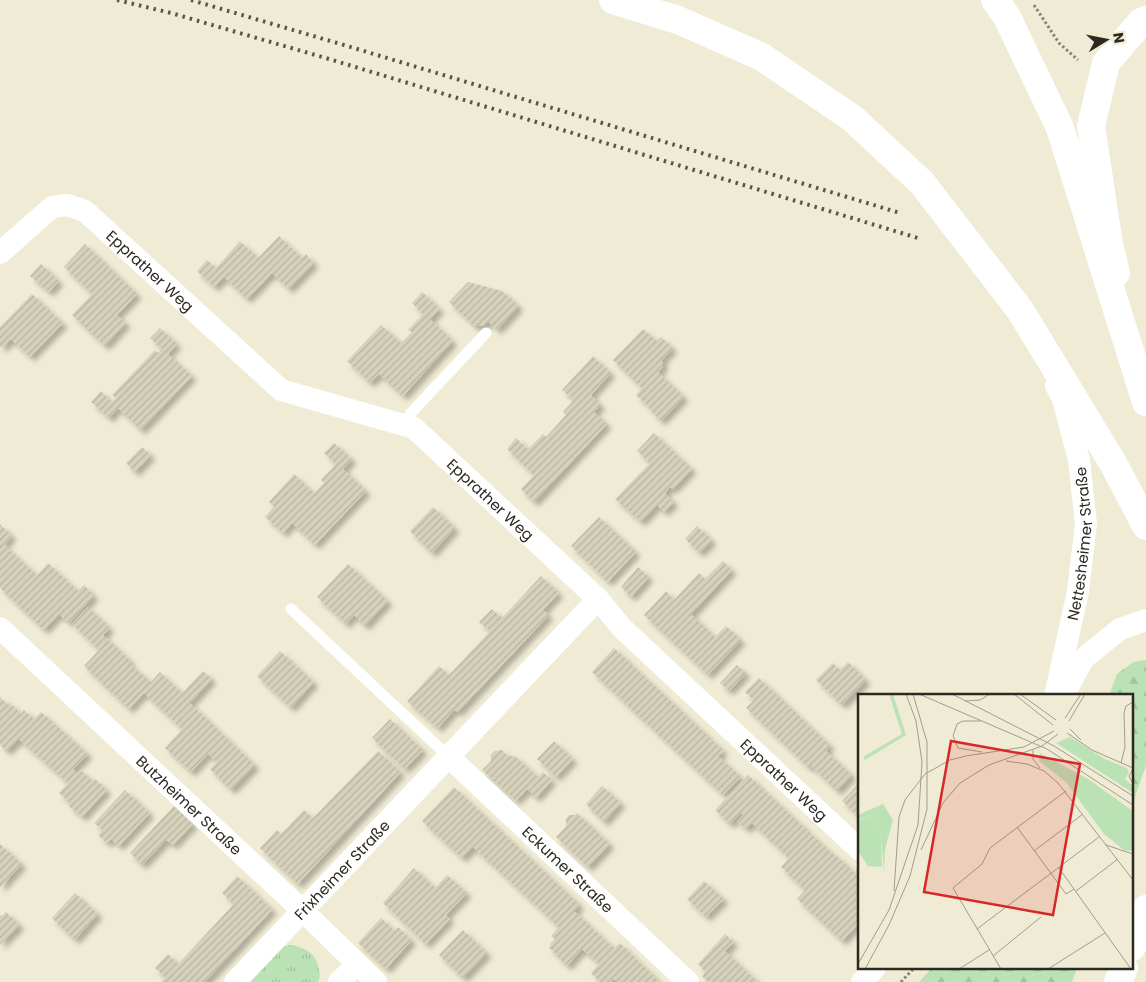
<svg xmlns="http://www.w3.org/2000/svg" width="1146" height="982" font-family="Poppins,sans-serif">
<defs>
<pattern id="grass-tufts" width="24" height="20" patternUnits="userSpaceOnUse" patternTransform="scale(1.25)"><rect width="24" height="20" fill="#bbe2b5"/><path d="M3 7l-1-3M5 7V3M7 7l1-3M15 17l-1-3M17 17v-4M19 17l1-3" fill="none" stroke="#a1c29b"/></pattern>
<pattern id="forest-firs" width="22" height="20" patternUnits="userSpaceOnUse" patternTransform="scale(1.25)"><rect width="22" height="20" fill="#bbe2b5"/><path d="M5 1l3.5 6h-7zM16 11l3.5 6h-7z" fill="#a1c29b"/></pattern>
<pattern id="building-hatch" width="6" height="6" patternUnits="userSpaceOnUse" patternTransform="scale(1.25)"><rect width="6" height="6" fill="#d6d1ba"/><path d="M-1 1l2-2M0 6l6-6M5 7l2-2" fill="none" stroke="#b8b3a0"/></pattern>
<filter id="shadow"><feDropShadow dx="4.5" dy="4.5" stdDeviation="2.5" flood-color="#0004"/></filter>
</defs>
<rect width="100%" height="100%" fill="#f0ebd4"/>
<path fill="url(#grass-tufts)" d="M290 945C305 947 317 954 319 970 320 974 320 978 318 982H244L281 947Z"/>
<g fill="url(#forest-firs)">
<polygon points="1146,660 1146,765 1132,806 1132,696 1109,696 1117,674 1133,662"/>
<polygon points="932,968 1077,968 1072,982 919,982"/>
</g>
<g fill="url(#building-hatch)" filter="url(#shadow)">
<polygon points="279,236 302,258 306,254 314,263 289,289 272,273 247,299 224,277 214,287 197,271 207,260 216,268 240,241 258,258"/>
<polygon points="85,244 137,294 117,315 126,323 105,346 72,315 92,294 64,267"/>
<polygon points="41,264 59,281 49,292 30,276"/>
<polygon points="468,282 502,291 519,306 497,330 488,321 484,325 474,326 449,302"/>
<polygon points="422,292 440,309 430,319 453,341 403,396 379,374 370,383 347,361 381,325 401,343 412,332 408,330 423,314 412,303"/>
<polygon points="32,294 63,323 30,357 11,339 2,348 0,346 0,327"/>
<polygon points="160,328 177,344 168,354 192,376 141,430 118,408 109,418 91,402 101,391 112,402 116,398 112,395 134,372 155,350 158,353 162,349 150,338"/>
<polygon points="643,329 657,341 661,337 673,348 661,361 663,362 663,367 658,372 684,397 661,421 652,412 653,411 636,395 642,388 613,360"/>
<polygon points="593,356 611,373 591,395 601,405 594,412 607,424 534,502 521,489 534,475 507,449 516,438 528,449 543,434 546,437 566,415 563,412 574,400 562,390"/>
<polygon points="654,433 692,469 673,489 670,487 665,493 674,502 664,512 657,505 641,522 615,499 650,463 637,451"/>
<polygon points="334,443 352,459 343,469 366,491 315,545 292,523 283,533 265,517 274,507 269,502 294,474 314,493 324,483 321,480 336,464 324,453"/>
<polygon points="142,447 151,455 135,472 126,463"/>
<polygon points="433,507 455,528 432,553 410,531"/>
<polygon points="599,517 636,552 608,582 571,546"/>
<polygon points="0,524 12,536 4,545 37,575 48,563 78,591 84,585 94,596 69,623 59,614 44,630 0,588"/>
<polygon points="697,526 712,540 700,553 685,539"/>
<polygon points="723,561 732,570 691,614 715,637 726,626 741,640 708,675 644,615 666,591 674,600 699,573 705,579"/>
<polygon points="348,564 388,601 365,626 354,615 346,624 317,597"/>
<polygon points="638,567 649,577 631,597 621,587"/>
<polygon points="541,576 559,593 543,610 549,615 458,712 454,710 438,728 407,701 439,666 449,675 480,642 490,631 479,622 492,609 502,618"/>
<polygon points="88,607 110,628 103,635 131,661 129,663 151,682 160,672 182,693 203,671 212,679 190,703 255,765 231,790 210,769 217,762 208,754 191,772 165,748 182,729 144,693 129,709 84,666 99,650 72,624"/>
<polygon points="614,648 724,751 718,756 741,777 723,795 592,672"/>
<polygon points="280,651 314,682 291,708 257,676"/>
<polygon points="848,662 866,680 842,705 816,680 833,663 840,670"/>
<polygon points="737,665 746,673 729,691 720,683"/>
<polygon points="759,678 830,745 826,751 852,775 837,791 811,766 809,768 746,708 754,700 745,692"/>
<polygon points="0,697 8,705 10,703 21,714 24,710 34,719 41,712 88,754 73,769 77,774 81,770 92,781 95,779 107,790 82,817 69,806 71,804 59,793 68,783 19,739 7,751 0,745"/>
<polygon points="390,719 423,750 405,769 372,738"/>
<polygon points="554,741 573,759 556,777 537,759"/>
<polygon points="502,750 508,756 515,756 538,777 543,772 552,780 536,798 527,789 516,801 482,770 491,761 491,755 495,751"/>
<polygon points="378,751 401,772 298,884 260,848 277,830 281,834 304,810 313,818"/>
<polygon points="748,775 836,857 837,856 854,873 857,869 860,871 860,922 842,941 797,899 805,890 781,867 789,858 752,823 746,829 737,821 743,815 741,813 730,824 715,810"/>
<polygon points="860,782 860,818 842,801"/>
<polygon points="602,786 621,803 604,822 586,804"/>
<polygon points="454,787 580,905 574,911 614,948 620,943 660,982 617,982 614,979 611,982 600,982 591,973 599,964 582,949 567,966 557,956 558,955 549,948 551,943 555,939 551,936 559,927 473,847 462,858 422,821"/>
<polygon points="125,790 150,813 119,846 111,839 107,843 98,835 103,830 94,823"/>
<polygon points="174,806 193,824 173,845 166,840 142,865 130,853"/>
<polygon points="577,813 610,844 588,867 556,837 567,825 566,824 566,819 569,815 575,815"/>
<polygon points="0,844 22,864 0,888"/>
<polygon points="414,868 435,888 447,875 467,893 446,915 450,919 426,944 383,903"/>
<polygon points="237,876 272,909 271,911 205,982 161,982 165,977 155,968 168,954 178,964 234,904 222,893"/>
<polygon points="704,881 724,899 706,917 687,899"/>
<polygon points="75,893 98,914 75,940 52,918"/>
<polygon points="6,912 20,925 0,945 0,915 2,916"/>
<polygon points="381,918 395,931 398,927 412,940 386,969 358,943"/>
<polygon points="463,930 487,953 463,978 439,955"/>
<polygon points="725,934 734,942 725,951 758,982 708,982 702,976 706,972 698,964"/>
</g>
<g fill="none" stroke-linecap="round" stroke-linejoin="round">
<g stroke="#878474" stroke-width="3" stroke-dasharray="2.5 2.5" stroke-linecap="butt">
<polyline points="1034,5 1059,43 1078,60"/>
<polyline points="901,982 914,968"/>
</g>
<g stroke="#fff" stroke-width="11">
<polyline points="406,426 410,414 486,333"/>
<polyline points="291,609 448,756"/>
</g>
<g stroke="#fff" stroke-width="22">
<path id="s1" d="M0 253 52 207 67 205 85 211 281 390 414 428 598 599 622 628 860 850"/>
<path id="s2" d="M0 628 303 911 376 982"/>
<path id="s3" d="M1055 696 1078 591 1086 524 1079 460 1063 399 1056 386"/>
<polyline points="1063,696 1083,659 1120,629 1146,620"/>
<path id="s4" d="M448 756 688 982"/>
<path id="s5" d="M235 982 598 599"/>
<polyline points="339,982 357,964"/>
<polyline points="862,982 875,968"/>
</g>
<g stroke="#fff" stroke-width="28">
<polyline points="1116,273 1109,244 1091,126 1106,63 1141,22 1146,20"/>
<polyline points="1132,947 1146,909"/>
<polyline points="1118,982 1124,968"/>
</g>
<g stroke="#fff" stroke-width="28">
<polyline points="613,0 678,20 762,57 852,118 922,183 1020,310 1113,463 1146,526"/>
<polyline points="995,0 1007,17 1060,128 1146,402"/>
</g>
<g stroke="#58564a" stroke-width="4" stroke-dasharray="2.5 5" stroke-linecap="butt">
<polyline points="117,0 171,13 329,59 921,239"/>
<polyline points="191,0 344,45 900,213"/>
</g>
</g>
<g text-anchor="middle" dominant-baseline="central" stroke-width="4" stroke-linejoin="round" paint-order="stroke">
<g font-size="15" fill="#2b2920" stroke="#f0ebd4">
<text stroke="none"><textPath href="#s1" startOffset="192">Epprather Weg</textPath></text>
<text stroke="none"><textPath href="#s1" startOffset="612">Epprather Weg</textPath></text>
<text stroke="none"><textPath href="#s3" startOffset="155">Nettesheimer Straße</textPath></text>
<text stroke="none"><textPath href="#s1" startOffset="1018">Epprather Weg</textPath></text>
<text stroke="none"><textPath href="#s2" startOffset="259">Butzheimer Straße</textPath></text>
<text stroke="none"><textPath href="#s5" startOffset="155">Frixheimer Straße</textPath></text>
<text stroke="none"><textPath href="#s4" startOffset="165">Eckumer Straße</textPath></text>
</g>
</g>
<g transform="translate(858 694)">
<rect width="275" height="275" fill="#f0ebd4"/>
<path d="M31 0H35L48 41 7 66 5 63 44 40ZM212 43 247 65 269 74 271 78 267 85 275 92V99L198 49ZM13 121 23 141 24 173 10 172 0 157V127Z" fill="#bbe2b5"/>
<path d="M182 59 230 85 275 117V157L266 156 246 140 208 88 181 67ZM25 110 35 126 27 155 26 178 23 141 13 121 0 126V121Z" fill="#bbe2b5"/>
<path fill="none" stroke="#a19d8c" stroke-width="1" d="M61 0 189 55 275 111M94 0 196 52 275 102M156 0 195 31M162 0 198 26M107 7 122 6 132 0M207 24 223 0M123 27H105L99 30 95 42 100 54 124 58M211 27 227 0M212 35 223 46M209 39 234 56 275 74M175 56V65L182 74M148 67 169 70 186 77 200 89 275 186M263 69 267 53 266 19 268 12 275 8M275 75 271 82 275 90M159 133 208 200 216 195M248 151 275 160M63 156 85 109 102 89 131 71 184 52 200 40M176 157 225 120M201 174 273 275M36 197 41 123 47 106 67 80 92 66 108 62 166 53 196 37M218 197 260 165M119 235 241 143M135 262 183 223M0 270 31 216 60 131 64 68 58 27 48 0M7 275 31 231 52 182 69 115V48L55 0M101 275 131 256M143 275 95 194 124 170 132 154 208 97M190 275 247 239"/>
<path fill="#d62828" fill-opacity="0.15" stroke="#d62828" stroke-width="2.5" d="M93 47 222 70 195 221 66 198Z"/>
<rect width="275" height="275" fill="none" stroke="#2b2920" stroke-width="2.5"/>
</g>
<g transform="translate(1106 40) rotate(80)" stroke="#f0ebd4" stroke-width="4" paint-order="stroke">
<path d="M0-4L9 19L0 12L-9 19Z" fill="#2b2920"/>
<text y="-8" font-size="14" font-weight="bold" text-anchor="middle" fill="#2b2920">N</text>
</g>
</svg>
